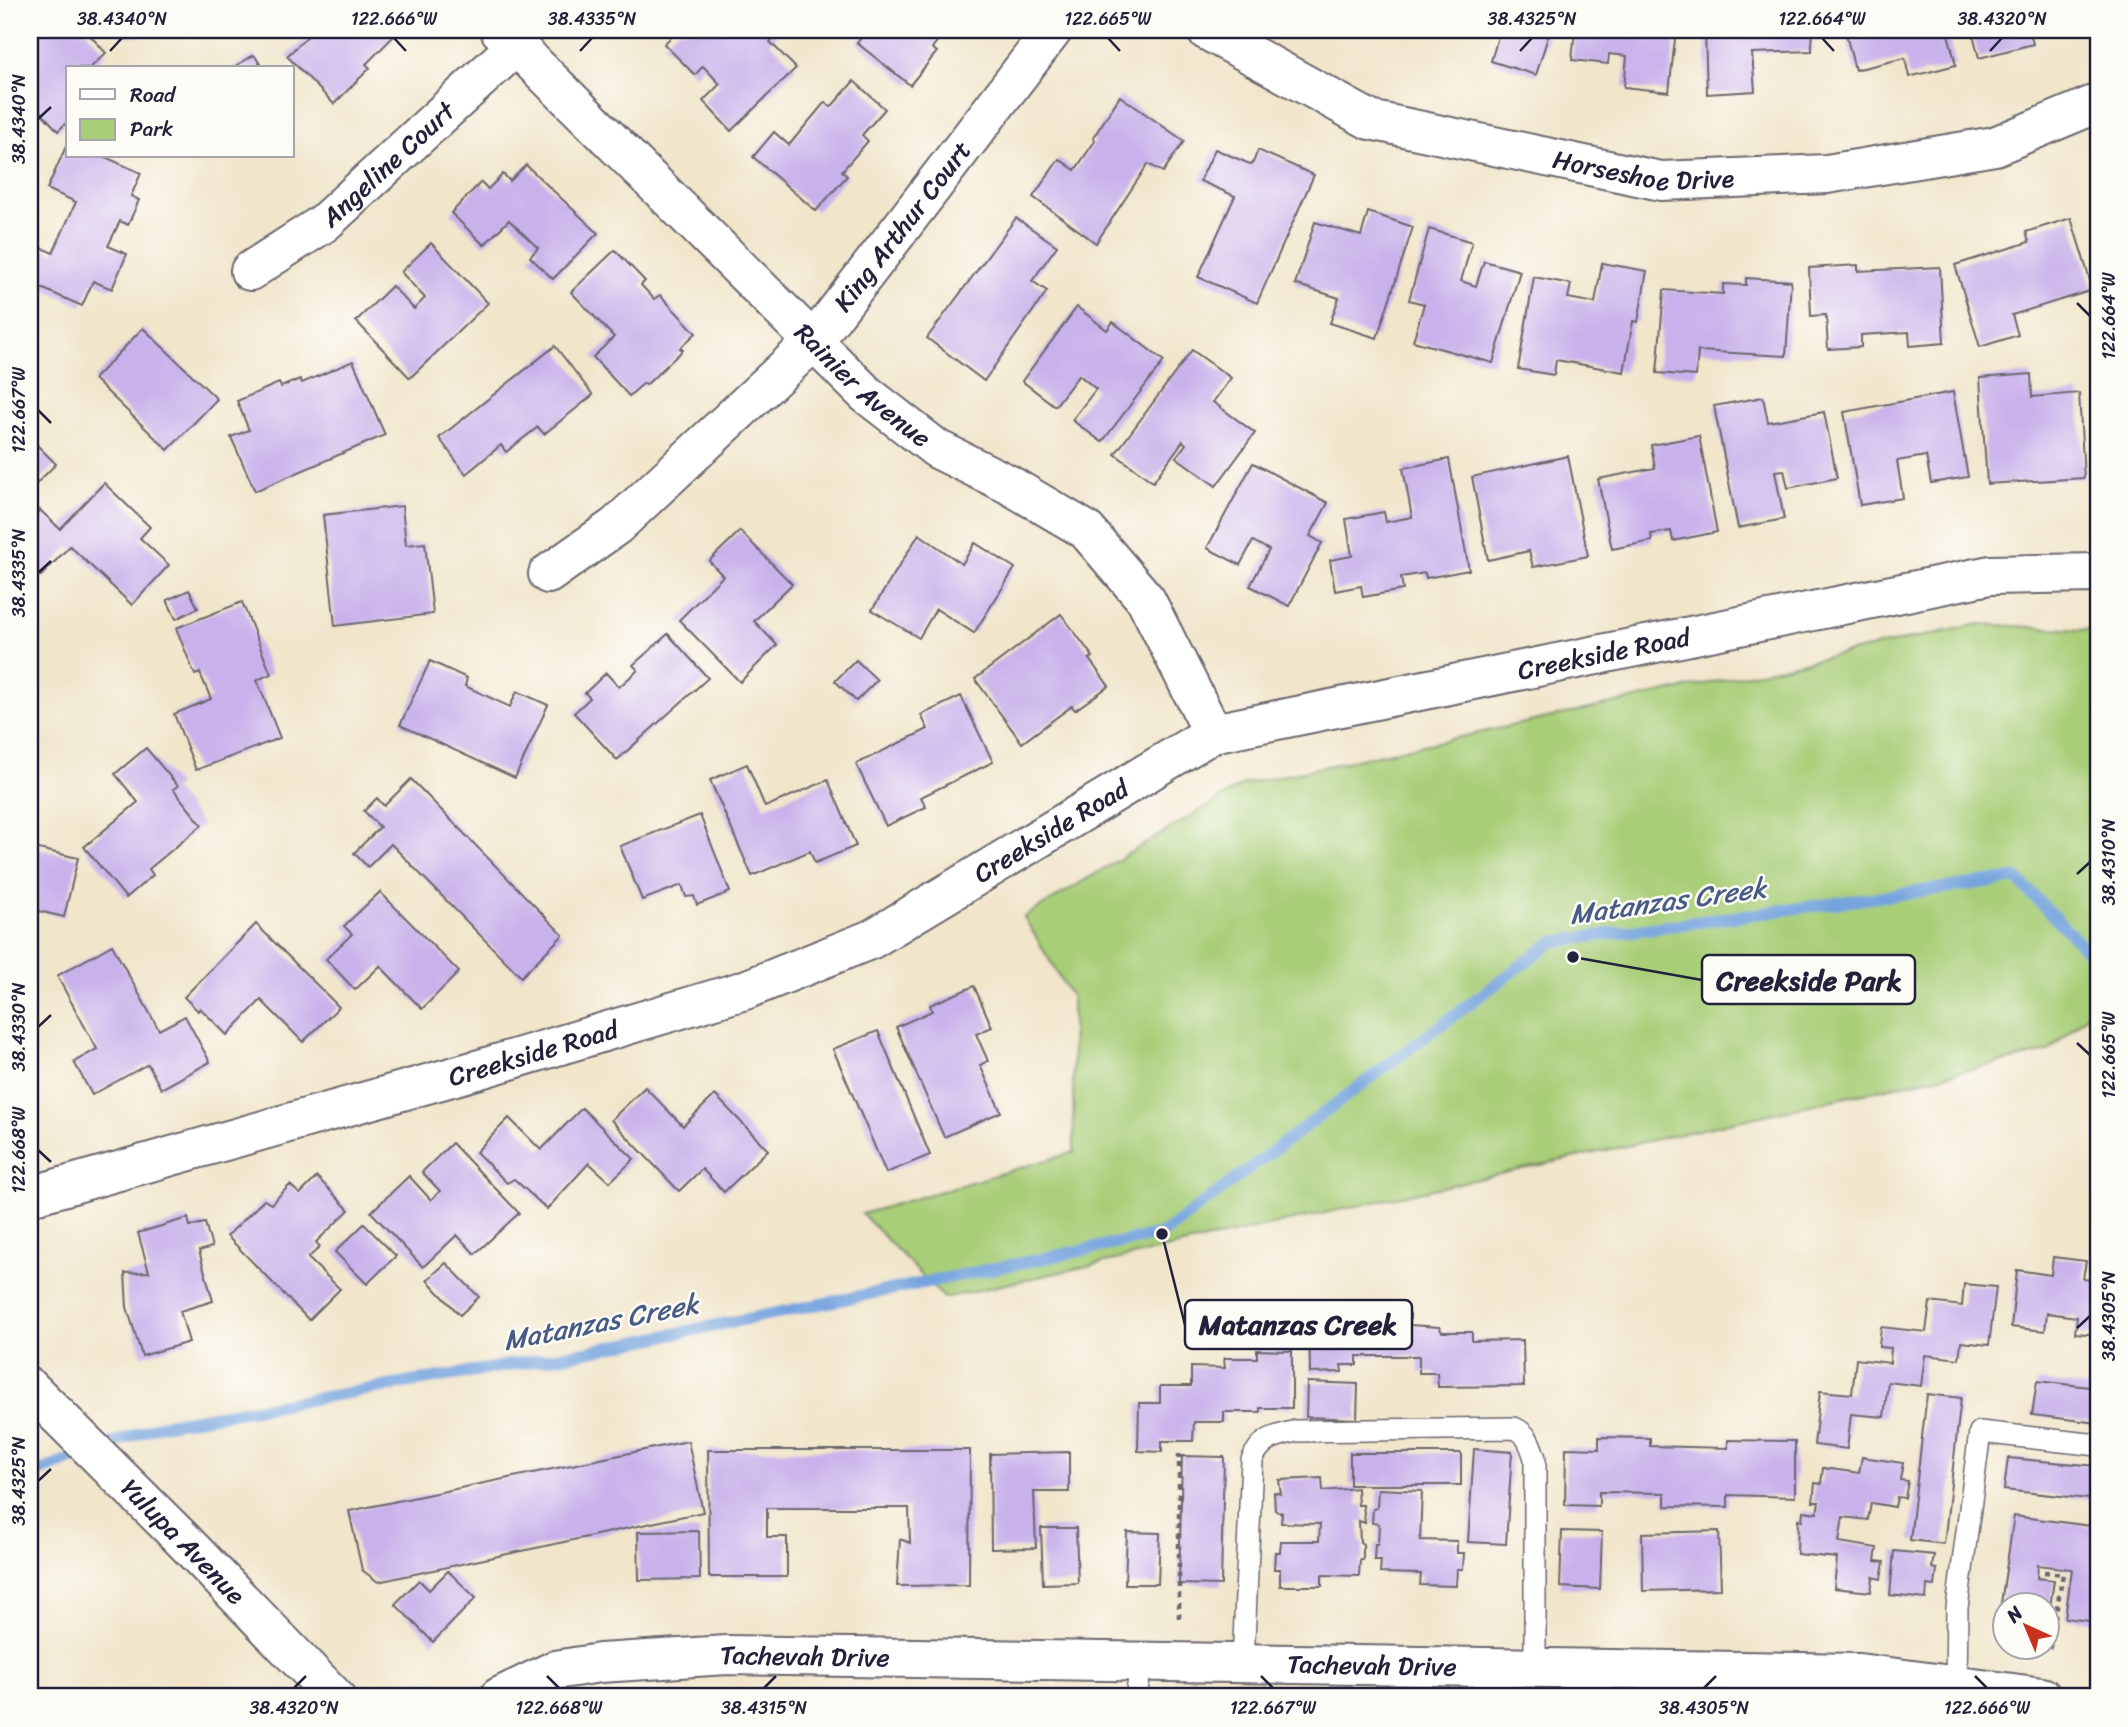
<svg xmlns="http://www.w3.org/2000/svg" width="2128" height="1727" font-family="Sriracha,sans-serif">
<rect width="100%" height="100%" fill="#fdfcf7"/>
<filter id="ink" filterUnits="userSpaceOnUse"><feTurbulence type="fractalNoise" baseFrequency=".0143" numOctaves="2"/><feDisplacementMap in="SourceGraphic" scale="14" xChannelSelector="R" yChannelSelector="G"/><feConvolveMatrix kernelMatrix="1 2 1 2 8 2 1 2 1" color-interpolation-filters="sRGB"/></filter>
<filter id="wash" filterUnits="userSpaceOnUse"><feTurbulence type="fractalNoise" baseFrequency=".00686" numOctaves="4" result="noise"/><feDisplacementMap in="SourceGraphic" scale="28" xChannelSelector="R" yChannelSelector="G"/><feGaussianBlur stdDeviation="1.57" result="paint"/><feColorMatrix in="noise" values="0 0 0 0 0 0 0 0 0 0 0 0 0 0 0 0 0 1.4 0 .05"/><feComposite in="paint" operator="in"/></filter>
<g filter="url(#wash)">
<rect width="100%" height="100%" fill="#f1e5ca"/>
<polygon fill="#a9ce78" stroke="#66785a" stroke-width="2" points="1979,624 2098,631 2098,1004 2048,1052 944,1298 862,1214 1074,1152 1072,998 1024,917 1244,784"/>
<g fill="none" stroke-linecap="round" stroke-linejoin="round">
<polyline stroke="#74a3de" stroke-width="12" points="30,1475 161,1425 586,1352 1162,1234 1552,942 2016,878 2098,962"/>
</g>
<g id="blocks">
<g fill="#c9b1eb">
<polygon points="30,30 85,30 106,53 90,68 68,68 68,121 58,131 30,100"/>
<polygon points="120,30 188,30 188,32 120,37"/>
<polygon points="314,30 400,30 366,64 370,68 334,104 287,56"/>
<polygon points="678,30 772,30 777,35 770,42 796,68 731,131 703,101 720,84 703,66 695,75 664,44"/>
<polygon points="867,30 946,30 932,48 937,52 910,85 857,43"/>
<polygon points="1500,30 1550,30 1536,75 1491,61"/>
<polygon points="1575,30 1676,30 1669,92 1624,87 1627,56 1609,54 1608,64 1572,60"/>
<polygon points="1705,30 1812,30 1812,51 1752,53 1755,91 1707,94"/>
<polygon points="1845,30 1947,30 1956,65 1909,77 1905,58 1855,70"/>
<polygon points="1972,30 2035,30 2035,31 2030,32 2033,44 1979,58"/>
<polygon points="254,55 263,68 232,68"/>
<polygon points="854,81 885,109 862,135 868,141 842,171 847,176 816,211 753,157 774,132 789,145 825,102 831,107"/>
<polygon points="1120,96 1184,141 1163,172 1148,164 1096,243 1033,197 1059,159 1075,170 1095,141 1093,138"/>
<polygon points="68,142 68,156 103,156 141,173 131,196 139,200 128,225 120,221 108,246 127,254 112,289 93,281 82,306 30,283 30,247 32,249 35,245 53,253 76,202 47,189"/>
<polygon points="1215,149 1252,165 1258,150 1314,175 1257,303 1198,277 1235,196 1200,181"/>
<polygon points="526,165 598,233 553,279 530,257 538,248 509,220 484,245 451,213 481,182 488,189 503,174 510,181"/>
<polygon points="1368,212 1413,227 1377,338 1330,323 1339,298 1295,284 1315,222 1361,236"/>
<polygon points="1016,218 1057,246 1032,281 1047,291 984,381 927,338"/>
<polygon points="2071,218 2093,290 2012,315 2018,335 1980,347 1955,265 2029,242 2026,232"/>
<polygon points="1429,229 1472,242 1461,281 1476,286 1484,261 1520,271 1493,363 1413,341 1424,304 1409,300"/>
<polygon points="431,243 488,303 410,378 356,321 392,286 414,309 425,298 401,272"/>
<polygon points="615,250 645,281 641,285 654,299 660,295 696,333 680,348 683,350 646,385 644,383 629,396 593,357 614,337 571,292"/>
<polygon points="1602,263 1647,271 1638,322 1633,321 1624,372 1556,360 1554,375 1518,369 1534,277 1571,284 1568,298 1595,303"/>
<polygon points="1858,265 1858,271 1940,267 1944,343 1910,346 1909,332 1861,335 1861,347 1828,349 1826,315 1811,316 1809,268"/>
<polygon points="1746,278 1791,281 1786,356 1698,351 1696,376 1657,373 1664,290 1723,294 1723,284 1746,285"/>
<polygon points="1077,307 1107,330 1113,322 1164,361 1102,442 1072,420 1096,389 1079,375 1055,406 1022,381"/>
<polygon points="143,328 217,399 168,450 94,379"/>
<polygon points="555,346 593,395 544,434 538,427 506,452 501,445 466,474 439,438"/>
<polygon points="1192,350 1231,378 1213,402 1255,433 1216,486 1176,457 1186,444 1183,441 1153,482 1115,454"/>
<polygon points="353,361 385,435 255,491 231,437 249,430 237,401 279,383 281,387 300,379 302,383"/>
<polygon points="2031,374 2032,397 2079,393 2084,478 1987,484 1980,378"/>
<polygon points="1953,392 1968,477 1931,483 1926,456 1897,461 1903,498 1860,505 1844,412"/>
<polygon points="1763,397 1768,422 1824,412 1837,478 1788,488 1784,470 1775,471 1784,519 1738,528 1714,406"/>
<polygon points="1699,436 1717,532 1673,541 1671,531 1651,534 1652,541 1612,549 1598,479 1655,468 1651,445"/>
<polygon points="30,438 56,464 30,490"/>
<polygon points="1568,456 1588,556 1533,567 1529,551 1488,560 1472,477"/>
<polygon points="1449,459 1469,570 1426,578 1425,573 1401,577 1403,590 1363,597 1361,586 1335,591 1330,560 1352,556 1346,519 1384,512 1386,522 1412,517 1403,468"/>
<polygon points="1253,463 1328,503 1310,536 1322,543 1289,606 1250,586 1269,550 1253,541 1240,565 1207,548"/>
<polygon points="104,483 150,527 140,538 169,565 132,605 70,546 41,576 30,565 30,520 40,510 60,529"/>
<polygon points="402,506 406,545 425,543 433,614 335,626 323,515"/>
<polygon points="740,531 792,584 754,621 777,645 740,682 679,620 723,576 709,561"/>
<polygon points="919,534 962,564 975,543 1015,568 974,633 936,609 919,638 872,610"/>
<polygon points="189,590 198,608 176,619 167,600"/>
<polygon points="242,602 271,674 257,680 280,738 196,770 174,714 211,699 200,673 195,675 176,628"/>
<polygon points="1061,614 1093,657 1089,659 1109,686 1075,710 1072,706 1022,743 975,679"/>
<polygon points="668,634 708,678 617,760 574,713 590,698 585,693 606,673 619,687 638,670 633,665"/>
<polygon points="856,660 877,680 856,701 835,681"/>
<polygon points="430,661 467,678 465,686 510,707 517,691 548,705 515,778 400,725"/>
<polygon points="961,696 993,762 921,797 926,807 886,826 856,764 928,729 921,715"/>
<polygon points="146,748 178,786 173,789 202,825 149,869 153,875 126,898 84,847 138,802 115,774"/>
<polygon points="747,764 765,807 828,780 856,846 815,863 810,851 752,876 710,780"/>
<polygon points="411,779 563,935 521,977 391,844 368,867 354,853 380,827 364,811 377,798 384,806"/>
<polygon points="700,815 730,892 697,905 694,896 686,897 682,885 642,900 620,846"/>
<polygon points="30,847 78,858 64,917 30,909"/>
<polygon points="380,892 459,972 422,1009 380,966 355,990 326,959 352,934 344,926"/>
<polygon points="256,924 339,1007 303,1042 261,1000 227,1035 200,1008 198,1011 184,997"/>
<polygon points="112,945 159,1030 185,1016 210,1062 161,1089 148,1064 92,1095 74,1062 97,1049 57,976"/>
<polygon points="974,986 992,1027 976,1034 988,1061 980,1065 1001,1112 944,1137 896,1027 932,1011 930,1005"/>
<polygon points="878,1031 930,1155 886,1173 833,1049"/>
<polygon points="645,1087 683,1126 715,1095 768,1150 724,1192 702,1169 679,1191 611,1120"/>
<polygon points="582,1108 634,1159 610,1182 589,1163 547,1209 514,1179 507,1183 476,1152 509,1118 541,1150"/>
<polygon points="452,1143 519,1213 475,1254 457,1235 423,1267 371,1212 409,1176 431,1200 440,1191 422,1172"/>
<polygon points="317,1177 349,1210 316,1242 320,1247 308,1258 340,1289 309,1320 227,1236 264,1200 271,1204 290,1185 300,1194"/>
<polygon points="188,1218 190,1226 205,1223 212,1247 199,1251 213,1301 180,1311 189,1342 142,1356 127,1307 125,1273 149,1272 138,1233"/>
<polygon points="364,1224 396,1256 367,1284 335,1252"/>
<polygon points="2053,1257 2086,1261 2083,1279 2098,1281 2098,1335 2075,1333 2077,1317 2047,1313 2045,1331 2011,1327 2017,1270 2051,1275"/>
<polygon points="446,1263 479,1297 460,1315 427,1280"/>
<polygon points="1964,1284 1996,1287 1989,1345 1961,1342 1959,1359 1925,1355 1921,1386 1888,1382 1884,1417 1851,1414 1847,1449 1814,1445 1820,1391 1852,1394 1856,1359 1890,1363 1891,1348 1879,1347 1881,1327 1926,1332 1930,1302 1962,1306"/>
<polygon points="1410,1314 1410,1325 1439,1327 1442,1332 1472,1332 1472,1341 1523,1340 1524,1386 1438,1387 1437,1373 1419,1373 1419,1356 1357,1356 1357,1365 1341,1365 1342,1372 1310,1373 1309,1316"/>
<polygon points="1257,1350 1292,1351 1292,1408 1260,1408 1260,1412 1224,1412 1224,1422 1194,1422 1193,1441 1162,1441 1162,1452 1138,1451 1139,1403 1160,1403 1160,1386 1191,1386 1191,1367 1225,1368 1224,1358 1257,1358"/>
<polygon points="2037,1381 2098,1388 2098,1423 2032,1415"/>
<polygon points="1307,1382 1358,1384 1357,1419 1306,1417"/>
<polygon points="1927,1394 1961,1398 1944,1544 1910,1540"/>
<polygon points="1599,1437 1650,1438 1650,1446 1728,1448 1728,1440 1795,1441 1795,1497 1728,1495 1728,1507 1665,1506 1665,1493 1599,1492 1599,1506 1565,1505 1566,1448 1599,1449"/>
<polygon points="688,1441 703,1512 378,1582 362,1570 349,1511"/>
<polygon points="1474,1449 1512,1452 1506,1544 1468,1542"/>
<polygon points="708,1450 970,1450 969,1585 897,1586 900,1539 910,1543 909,1508 767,1508 767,1537 787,1537 787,1577 709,1577"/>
<polygon points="1069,1452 1069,1492 1034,1492 1036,1548 991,1549 990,1454"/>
<rect x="1350" y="1453" width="111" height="32"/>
<polygon points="1182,1456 1224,1457 1221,1585 1179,1584"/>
<polygon points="1862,1457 1903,1463 1900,1480 1908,1481 1905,1498 1897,1497 1895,1507 1871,1503 1868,1520 1843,1517 1839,1542 1877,1548 1875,1561 1884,1562 1881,1579 1873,1577 1871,1592 1834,1588 1837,1558 1797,1554 1798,1519 1802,1520 1803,1511 1817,1513 1819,1502 1813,1502 1815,1483 1821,1484 1823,1468 1859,1473"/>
<polygon points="2008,1458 2098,1466 2098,1500 2004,1490"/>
<polygon points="1322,1478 1323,1491 1357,1488 1358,1505 1363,1505 1365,1523 1359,1521 1360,1542 1363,1544 1363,1560 1360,1560 1359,1576 1322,1575 1322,1586 1280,1586 1280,1569 1274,1569 1275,1552 1280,1552 1281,1541 1319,1541 1320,1524 1281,1523 1282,1513 1275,1510 1274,1492 1281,1494 1279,1480"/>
<polygon points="1378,1489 1422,1491 1420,1540 1457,1541 1457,1553 1464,1553 1463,1569 1457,1569 1456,1586 1420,1585 1421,1574 1380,1573 1381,1560 1374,1560 1375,1544 1378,1544 1379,1524 1372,1523 1373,1509 1377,1508"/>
<polygon points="2014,1516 2098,1527 2098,1622 2065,1618 2072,1569 2038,1565 2037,1578 2054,1580 2049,1614 2048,1614 2048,1604 2006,1604 2006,1611 2000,1610"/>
<polygon points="1041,1528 1076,1528 1078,1583 1043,1584"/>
<polygon points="699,1531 700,1579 639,1580 638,1532"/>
<polygon points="1562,1531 1602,1532 1600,1589 1560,1587"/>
<polygon points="1719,1531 1721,1589 1643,1591 1642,1533"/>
<polygon points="1127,1532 1160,1533 1158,1584 1125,1584"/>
<polygon points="1894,1551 1934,1555 1932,1568 1937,1569 1935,1586 1927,1585 1926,1599 1890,1595"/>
<polygon points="448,1571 476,1598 433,1642 395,1604 419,1580 429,1590"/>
</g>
</g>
</g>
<g filter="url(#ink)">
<use href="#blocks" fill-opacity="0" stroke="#6a666d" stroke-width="2"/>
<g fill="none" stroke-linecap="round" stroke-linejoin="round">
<g stroke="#6a666d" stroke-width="24">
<g id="service">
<path d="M1243 1663 1252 1460C1261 1438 1276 1436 1296 1431L1514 1428C1528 1434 1530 1444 1535 1458V1667"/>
<polyline points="1956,1686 1957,1608 1980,1432 2098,1445"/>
<polyline points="1136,1697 1142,1661"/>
</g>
</g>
<g stroke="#6a666d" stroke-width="42">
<g id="minor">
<path id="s1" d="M500 30 866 394 937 449 1008 484 1086 530 1146 600 1213 733"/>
<path id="s2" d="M1206 30 1370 120 1661 181 1827 174 1995 146 2098 103"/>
<path id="s3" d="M250 271 324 223 516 46"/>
<path id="s4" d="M548 574 616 526 813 342 1053 30"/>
<path id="s5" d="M30 1196 480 1069 745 990 872 939 1213 733 1990 575 2098 573"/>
<path id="s6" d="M499 1697 555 1670 600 1663 727 1655 1859 1673 2042 1697"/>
</g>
</g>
<g stroke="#6a666d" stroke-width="42">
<g id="tertiary">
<path id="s7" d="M30 1388 181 1538 335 1697"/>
</g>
</g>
<g stroke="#6a666d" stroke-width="4.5" stroke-dasharray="5 5" stroke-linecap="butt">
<polyline points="2044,1572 2063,1574 2049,1652"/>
<polyline points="1179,1618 1179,1454"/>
</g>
<use href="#service" stroke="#fff" stroke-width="21"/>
<use href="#minor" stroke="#fff" stroke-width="38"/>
<use href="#tertiary" stroke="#fff" stroke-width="38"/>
</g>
</g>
<path fill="none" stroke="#22223b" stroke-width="2.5" d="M394 38 406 51M1108 38 1120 51M1822 38 1834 51M110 51 122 38M580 51 592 38M1520 51 1532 38M1990 51 2002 38M38 119 51 107M2077 303 2090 316M38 410 51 423M38 573 51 561M2077 874 2090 862M38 1027 51 1015M2077 1043 2090 1055M38 1150 51 1162M2077 1328 2090 1316M38 1481 51 1469M547 1676 559 1688M1261 1676 1273 1688M1975 1676 1987 1688M294 1688 306 1676M764 1688 776 1676M1704 1688 1716 1676"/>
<g text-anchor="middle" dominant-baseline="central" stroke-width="5" stroke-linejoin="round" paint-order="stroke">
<g font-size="26" fill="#22223b" stroke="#fdfcf7">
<text stroke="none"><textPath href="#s3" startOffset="175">Angeline Court</textPath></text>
<text stroke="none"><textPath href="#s2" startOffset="466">Horseshoe Drive</textPath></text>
<text stroke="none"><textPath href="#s4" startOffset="499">King Arthur Court</textPath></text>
<text stroke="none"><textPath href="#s1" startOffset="508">Rainier Avenue</textPath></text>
<text stroke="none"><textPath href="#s5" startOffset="1678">Creekside Road</textPath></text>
<text stroke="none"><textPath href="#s5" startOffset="1090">Creekside Road</textPath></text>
<text stroke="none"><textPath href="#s5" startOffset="523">Creekside Road</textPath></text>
<text stroke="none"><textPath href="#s7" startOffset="217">Yulupa Avenue</textPath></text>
<text stroke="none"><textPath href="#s6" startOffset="313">Tachevah Drive</textPath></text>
<text stroke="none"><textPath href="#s6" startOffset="880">Tachevah Drive</textPath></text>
</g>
<g font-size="28" font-style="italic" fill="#475c84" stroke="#fdfcf7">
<text transform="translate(1668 901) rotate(-8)">Matanzas Creek</text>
<text transform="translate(601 1322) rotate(-11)">Matanzas Creek</text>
</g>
</g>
<path fill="none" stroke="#22223b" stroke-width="2.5" d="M1573 957L1702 980M1162 1234L1185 1325"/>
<g fill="#22223b" stroke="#fdfcf7" stroke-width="2.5">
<circle cx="1573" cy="957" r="7"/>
<circle cx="1162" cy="1234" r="7"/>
</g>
<g fill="#fdfcf7" stroke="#22223b" stroke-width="2.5">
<rect x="1702" y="955" width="213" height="49" rx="7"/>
<rect x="1185" y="1300" width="227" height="49" rx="7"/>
</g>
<g font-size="28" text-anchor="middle" font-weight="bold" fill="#22223b">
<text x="1809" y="990">Creekside Park</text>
<text x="1298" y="1334">Matanzas Creek</text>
</g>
<rect width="2128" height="1727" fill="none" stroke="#fdfcf7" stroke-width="77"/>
<rect x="66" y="66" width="228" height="91" fill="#fdfcf7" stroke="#a5a5ac" stroke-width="2"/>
<rect x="80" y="89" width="35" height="10" fill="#ffffff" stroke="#a5a5ac" stroke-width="2"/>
<text x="130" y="102" font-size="21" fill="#22223b">Road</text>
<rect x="80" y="119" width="35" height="21" fill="#a9ce78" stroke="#a5a5ac" stroke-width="2"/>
<text x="130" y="136" font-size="21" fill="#22223b">Park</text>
<g transform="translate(2026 1626) rotate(316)"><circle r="33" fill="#fdfcf7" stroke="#a5a5ac" stroke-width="2"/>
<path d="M0-5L12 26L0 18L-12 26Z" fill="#c8321e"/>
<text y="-10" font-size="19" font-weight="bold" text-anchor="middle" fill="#22223b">N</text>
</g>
<rect x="38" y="38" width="2052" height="1650" fill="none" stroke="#22223b" stroke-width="2.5"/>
<g font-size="18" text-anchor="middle" fill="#22223b">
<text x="122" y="25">38.4340°N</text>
<text x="394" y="25">122.666°W</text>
<text x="592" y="25">38.4335°N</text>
<text x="1108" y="25">122.665°W</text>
<text x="1532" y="25">38.4325°N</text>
<text x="1822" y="25">122.664°W</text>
<text x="2002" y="25">38.4320°N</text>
<text transform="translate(19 119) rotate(-90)" y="6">38.4340°N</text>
<text transform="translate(2109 316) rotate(-90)" y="6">122.664°W</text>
<text transform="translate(19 410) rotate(-90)" y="6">122.667°W</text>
<text transform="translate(19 573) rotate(-90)" y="6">38.4335°N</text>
<text transform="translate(2109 862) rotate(-90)" y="6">38.4310°N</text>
<text transform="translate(19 1027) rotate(-90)" y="6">38.4330°N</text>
<text transform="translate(2109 1055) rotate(-90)" y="6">122.665°W</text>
<text transform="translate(19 1150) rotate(-90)" y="6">122.668°W</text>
<text transform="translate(2109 1316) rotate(-90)" y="6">38.4305°N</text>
<text transform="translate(19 1481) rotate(-90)" y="6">38.4325°N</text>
<text x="294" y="1714">38.4320°N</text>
<text x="559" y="1714">122.668°W</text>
<text x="764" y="1714">38.4315°N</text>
<text x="1273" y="1714">122.667°W</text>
<text x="1704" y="1714">38.4305°N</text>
<text x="1987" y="1714">122.666°W</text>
</g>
</svg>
